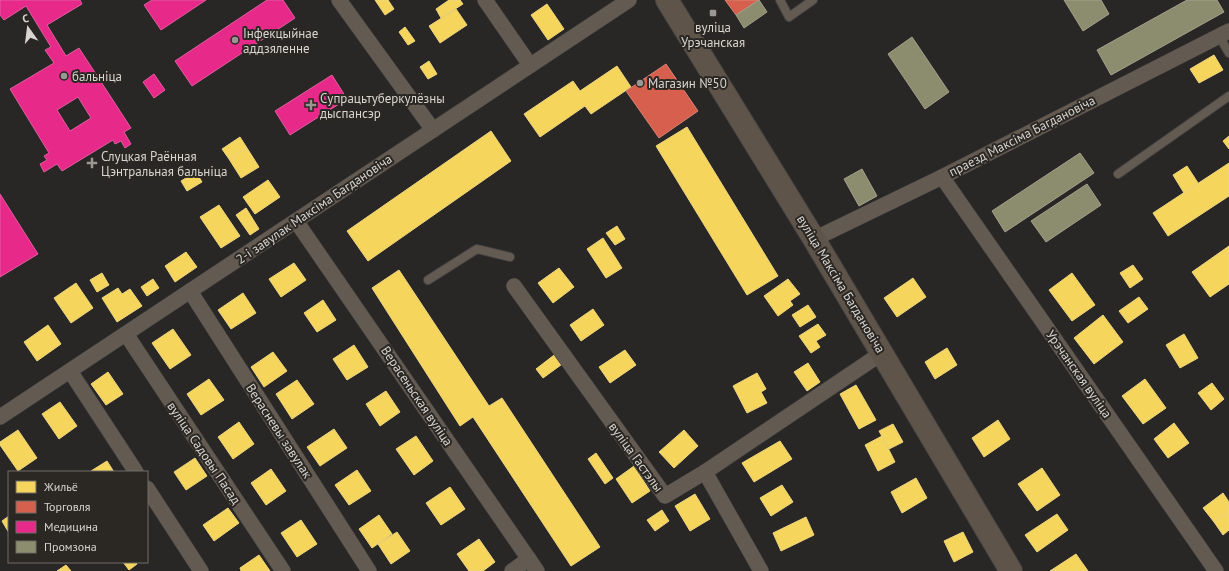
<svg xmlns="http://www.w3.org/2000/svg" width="1229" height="571" font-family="'PT Sans',sans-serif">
<rect width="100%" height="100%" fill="#292725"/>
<g fill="#f6d55c" stroke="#edd57f">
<polygon points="375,0 388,0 394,9 385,15"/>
<polygon points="449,0 460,0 463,4 441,18 436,9"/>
<polygon points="547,4 564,29 548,40 531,15"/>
<polygon points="456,9 467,25 440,43 429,26"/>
<polygon points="405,27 415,41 408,45 399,32"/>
<polygon points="1214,55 1223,70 1199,83 1190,69"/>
<polygon points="429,61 437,74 428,79 420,67"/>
<polygon points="617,66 631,87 591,114 585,106 540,137 524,114 573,81 580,91"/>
<polygon points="687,127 778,276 747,295 656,146"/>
<polygon points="491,131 511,161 368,261 347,231"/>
<polygon points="1229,136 1229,149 1223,141"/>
<polygon points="240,137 247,148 229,159 222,149"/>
<polygon points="247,148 259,167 241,178 229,159"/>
<polygon points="1229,163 1229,196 1168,236 1153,213"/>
<polygon points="1187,166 1198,183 1184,193 1173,175"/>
<polygon points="196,172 202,182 187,191 181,181"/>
<polygon points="268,180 280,197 255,214 243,197"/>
<polygon points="219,205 240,236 221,248 200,217"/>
<polygon points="246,208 259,229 250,235 236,215"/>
<polygon points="617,226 625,239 615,245 606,233"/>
<polygon points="603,238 622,268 606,278 587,249"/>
<polygon points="1229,246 1229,284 1210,297 1192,272"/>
<polygon points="186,252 197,267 175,282 165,266"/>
<polygon points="294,263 306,280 281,297 269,279"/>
<polygon points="1133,265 1143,279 1130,288 1120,273"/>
<polygon points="559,268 574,287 553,303 538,283"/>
<polygon points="399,270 489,406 502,398 600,547 571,566 473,417 460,426 372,288"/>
<polygon points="102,273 109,285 97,292 90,280"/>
<polygon points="1072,273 1095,305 1072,321 1049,290"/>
<polygon points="913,278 926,297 897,317 884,298"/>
<polygon points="153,279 159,288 147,296 141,287"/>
<polygon points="788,279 800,294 790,301 793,305 778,316 764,296"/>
<polygon points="76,283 93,308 71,323 54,298"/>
<polygon points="118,288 122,294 130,289 142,306 117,322 102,298"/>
<polygon points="243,293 256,313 231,329 218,310"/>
<polygon points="1139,297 1148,309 1128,323 1119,311"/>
<polygon points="323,300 336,320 317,332 304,313"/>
<polygon points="808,305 816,317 800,327 792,315"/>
<polygon points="593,309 604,325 581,341 570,325"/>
<polygon points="1103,315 1123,342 1094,364 1074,338"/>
<polygon points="818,324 826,335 816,341 820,347 811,353 799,336"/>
<polygon points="48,325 61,344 37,361 24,342"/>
<polygon points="173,329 191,355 170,369 152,343"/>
<polygon points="1184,334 1198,358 1180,368 1166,345"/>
<polygon points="354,345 368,367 347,380 333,359"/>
<polygon points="947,348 957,365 935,379 925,362"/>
<polygon points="625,350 636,365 610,383 599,367"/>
<polygon points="273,352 287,371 264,387 251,367"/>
<polygon points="558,352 565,362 543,378 536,369"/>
<polygon points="808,363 820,382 807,391 794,372"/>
<polygon points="108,372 123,394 106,405 91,384"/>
<polygon points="757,373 766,389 761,392 767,403 747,413 733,386"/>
<polygon points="209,379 224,400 201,415 187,394"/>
<polygon points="1145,379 1166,408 1143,424 1122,396"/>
<polygon points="297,380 314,404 292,419 276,394"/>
<polygon points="1212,383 1224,399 1211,410 1198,393"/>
<polygon points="856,385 876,420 859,429 840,394"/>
<polygon points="386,391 400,412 380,426 366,404"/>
<polygon points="60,402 77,426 59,439 42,414"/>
<polygon points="998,420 1010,439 984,457 972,438"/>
<polygon points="239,422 254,444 233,459 218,437"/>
<polygon points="1174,423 1189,443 1168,458 1154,439"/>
<polygon points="893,424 903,442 889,449 879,431"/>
<polygon points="334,429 347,448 320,466 307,447"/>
<polygon points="18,430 37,458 18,471 0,445 0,442"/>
<polygon points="684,430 698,446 674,468 659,452"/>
<polygon points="416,436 433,461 414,475 396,449"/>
<polygon points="882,436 895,462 878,471 865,445"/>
<polygon points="780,441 792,459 754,482 742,463"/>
<polygon points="596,453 613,478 605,484 588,459"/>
<polygon points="195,458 207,476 186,490 174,472"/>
<polygon points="107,461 114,472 91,472 91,471"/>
<polygon points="634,466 650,491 632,503 616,479"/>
<polygon points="1042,468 1060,495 1037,511 1018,484"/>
<polygon points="271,469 286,491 266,505 251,483"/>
<polygon points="357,470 371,491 349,505 335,485"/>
<polygon points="916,478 927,498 902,513 891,492"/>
<polygon points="782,485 793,502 771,516 760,498"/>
<polygon points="450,487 465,509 441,525 426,503"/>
<polygon points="1223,493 1229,502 1229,511 1214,522 1203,508"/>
<polygon points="695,494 710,519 690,531 675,506"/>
<polygon points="228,508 239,523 214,541 203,525"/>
<polygon points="662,510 669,521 655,531 647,520"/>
<polygon points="1229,511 1229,530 1223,535 1214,522"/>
<polygon points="1057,514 1068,530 1037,552 1025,535"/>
<polygon points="379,515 392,534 372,548 359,529"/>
<polygon points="9,516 9,533 2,521"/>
<polygon points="806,517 814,535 781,551 773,533"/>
<polygon points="301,520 317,544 297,557 281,533"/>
<polygon points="397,532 410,551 391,564 378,544"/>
<polygon points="963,532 973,552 954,562 944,541"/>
<polygon points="479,539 495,562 483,571 469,571 457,554"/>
<polygon points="1076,554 1088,571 1050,571"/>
<polygon points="259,555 270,571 241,571 240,568"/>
<polygon points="123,562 136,562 137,564 129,570"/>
<polygon points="66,565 71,571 57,571"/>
</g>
<g fill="#d6604d" stroke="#d68375">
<polygon points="725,0 759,0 736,15"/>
<polygon points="666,64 698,111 659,138 626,91"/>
</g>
<g fill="#e7298a" stroke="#e25da0" fill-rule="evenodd">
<path d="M0 0H80L82 4 47 25 66 56 79 48 131 128 124 132 131 144 125 148 121 141 115 144 113 140 62 171 57 164 44 172 40 164 47 160 44 156 49 153 10 89 54 63 45 50 51 47 26 6 4 20 0 15ZM78 97 91 118 70 131 57 110Z"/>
<polygon points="152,0 206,0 161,30 144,5"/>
<polygon points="267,0 283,0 295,18 192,86 175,61"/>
<polygon points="154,74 165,90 154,98 143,82"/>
<polygon points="332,75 347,99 290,135 275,111"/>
<polygon points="0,194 38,254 0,277"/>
</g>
<g fill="#8c8c6e" stroke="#a2a28c">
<polygon points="759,0 767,12 744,28 736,15"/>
<polygon points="1064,0 1101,0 1109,14 1083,31"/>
<polygon points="1187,0 1217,0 1224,12 1111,75 1097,50"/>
<polygon points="912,37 949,92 925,109 888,54"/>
<polygon points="1080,153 1094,173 1005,232 992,211"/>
<polygon points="862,169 877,196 859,206 844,179"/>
<polygon points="1087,184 1101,205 1046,242 1031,221"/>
</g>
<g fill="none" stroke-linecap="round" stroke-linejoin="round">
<g stroke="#444342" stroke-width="10">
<g id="lane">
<polyline points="780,0 789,17 813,0"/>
<polyline points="1219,36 1229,53"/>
<polyline points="1118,174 1229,96"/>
<polyline points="428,280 477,249 510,257"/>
</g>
</g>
<g stroke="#444342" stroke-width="16">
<g id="street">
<polyline points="339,0 433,130"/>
<polyline points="485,0 530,65"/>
<polyline points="942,177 1216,571"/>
<polyline points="296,221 537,571"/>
<polyline points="814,239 942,177 1229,31"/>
<polyline points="514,286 665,496 705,472 882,353"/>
<polyline points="190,291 369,571"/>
<polyline points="126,334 283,571"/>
<polyline points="70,371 136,472"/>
<polyline points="0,417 629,0"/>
<polyline points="705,472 761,571"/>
<polyline points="147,488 201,571"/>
<polyline points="512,571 529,559"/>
</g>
</g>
<g stroke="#444342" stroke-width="24">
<polyline id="secondary" points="667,0 814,239 1011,571"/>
</g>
<use href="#lane" stroke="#635a52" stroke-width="8"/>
<use href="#street" stroke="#635a52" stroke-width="15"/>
<use href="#secondary" stroke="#5f544a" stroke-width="22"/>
</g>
<g fill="#9a9895" stroke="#2b2723" stroke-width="1.5">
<rect x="709" y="9" width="8" height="8" rx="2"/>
<circle cx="235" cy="40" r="4"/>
<circle cx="64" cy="76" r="4"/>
<circle cx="640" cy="83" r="4"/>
<path d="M309 99h4v4h4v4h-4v4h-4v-4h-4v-4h4z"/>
<path d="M90 157h4v4h4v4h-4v4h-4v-4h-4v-4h4z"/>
</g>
<g text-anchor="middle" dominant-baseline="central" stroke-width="4" stroke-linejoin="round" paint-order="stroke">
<g font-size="13" fill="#d7d5d2" stroke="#2b2723" text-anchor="start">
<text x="713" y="27" text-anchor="middle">вуліца<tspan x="713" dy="15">Урэчанская</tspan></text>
<text x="243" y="33">Інфекцыйнае<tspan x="243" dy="15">аддзяленне</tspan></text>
<text x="72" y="76">бальніца</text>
<text x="648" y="83">Магазин №50</text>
<text x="320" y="98">Супрацьтуберкулёзны<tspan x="320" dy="15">дыспансэр</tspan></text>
<text x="101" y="156">Слуцкая Раённая<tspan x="101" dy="15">Цэнтральная бальніца</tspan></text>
</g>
<g font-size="13" fill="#d7d5d2" stroke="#2b2723">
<text transform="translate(1022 136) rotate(-27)">праезд Максіма Багдановіча</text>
<text transform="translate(314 209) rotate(-34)">2-і завулак Максіма Багдановіча</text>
<text transform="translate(841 284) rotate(59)">вуліца Максіма Багдановіча</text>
<text transform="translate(1079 374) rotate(55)">Урэчанская вуліца</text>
<text transform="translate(417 396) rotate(56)">Верасеньская вуліца</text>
<text transform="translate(279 431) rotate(57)">Верасневы завулак</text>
<text transform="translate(204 453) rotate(56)">вуліца Садовы Пасад</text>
<text transform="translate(636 457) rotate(54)">вуліца Гастэлы</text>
</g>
</g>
<rect x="8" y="471" width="140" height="92" fill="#2b2723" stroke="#706d69"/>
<rect x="16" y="481" width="20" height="12" fill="#f6d55c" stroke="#706d69"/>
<text x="44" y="491" font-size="12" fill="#d7d5d2">Жильё</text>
<rect x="16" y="501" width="20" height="12" fill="#d6604d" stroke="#706d69"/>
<text x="44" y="511" font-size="12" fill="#d7d5d2">Торговля</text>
<rect x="16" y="521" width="20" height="12" fill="#e7298a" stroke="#706d69"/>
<text x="44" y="531" font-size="12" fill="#d7d5d2">Медицина</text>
<rect x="16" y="541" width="20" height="12" fill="#8c8c6e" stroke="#706d69"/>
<text x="44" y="551" font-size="12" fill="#d7d5d2">Промзона</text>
<g transform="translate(28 28) rotate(346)" stroke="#2b2723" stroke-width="3" paint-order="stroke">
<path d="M0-3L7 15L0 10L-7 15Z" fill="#d7d5d2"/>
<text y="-6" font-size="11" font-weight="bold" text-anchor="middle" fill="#d7d5d2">С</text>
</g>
</svg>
